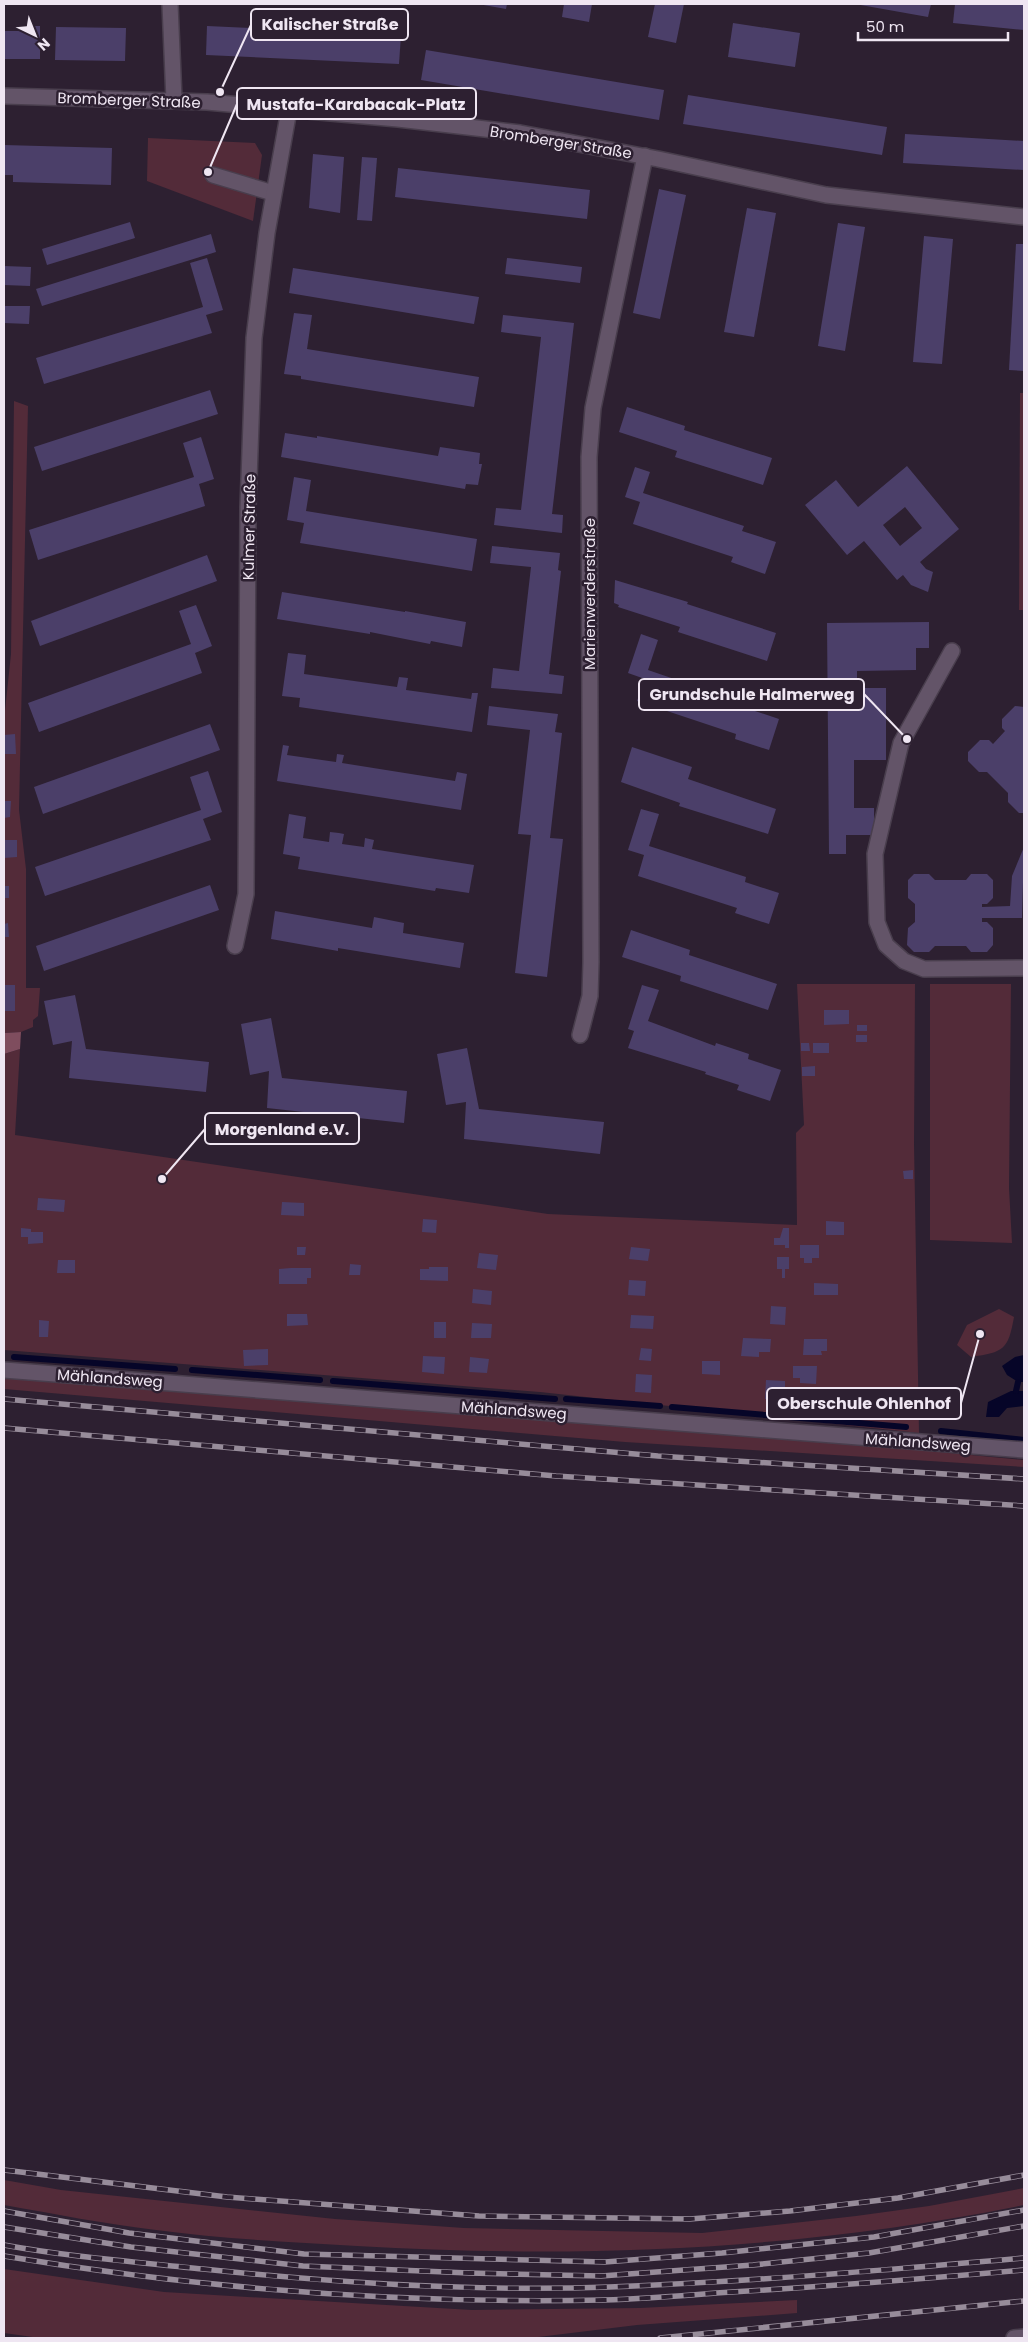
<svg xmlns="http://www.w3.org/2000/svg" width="1028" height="2342" font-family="Poppins,sans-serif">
<rect width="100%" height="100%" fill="#2d2031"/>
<g fill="#532b39">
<polygon points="148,138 255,143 262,155 253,221 147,181"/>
<polygon points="1020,393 1024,393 1024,610 1019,610"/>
<polygon points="14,401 28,406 19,810 26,869 26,988 40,988 38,1016 33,1020 33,1027 21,1032 4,1033 4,720 11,654"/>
<polygon points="797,984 915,984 914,1144 919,1433 540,1392 4,1350 4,1054 20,1049 15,1135 548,1214 797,1225 796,1133 804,1125"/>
<polygon points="930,984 1011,984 1009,1188 1012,1243 930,1240"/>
<path d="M999 1309 1014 1317C1008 1350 1004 1352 971 1357L957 1345 967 1325Z"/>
<polygon points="4,1378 781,1437 1024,1460 1024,1467 625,1442 4,1389"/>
<path d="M4 2180 61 2190 335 2219 464 2228 652 2232 702 2233 856 2216 929 2206 1024 2188V2205C804 2250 581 2259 357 2246 290 2242 223 2239 156 2230 105 2224 55 2214 4 2205Z"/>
<polygon points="4,2269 164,2292 472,2310 640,2308 797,2300 797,2313 637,2325 530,2338 40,2338 4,2333"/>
</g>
<polygon fill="#7f4d5e" points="21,1032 20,1049 4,1054 4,1033"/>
<g fill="#060528">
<polygon points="1024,1355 1024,1382 1018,1382 1007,1375 1002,1366 1015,1357"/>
<polygon points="1011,1391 1024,1391 1024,1406 1007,1408 999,1417 986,1417 988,1402"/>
</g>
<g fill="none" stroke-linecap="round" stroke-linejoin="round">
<g stroke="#060528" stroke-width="6">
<polyline points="14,1357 175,1369"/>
<polyline points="192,1370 320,1380"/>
<polyline points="333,1381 555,1399"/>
<polyline points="1016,1391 1018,1382"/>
<polyline points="566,1399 660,1406"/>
<polyline points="672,1407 906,1427"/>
<polyline points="941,1431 1024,1440"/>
</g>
</g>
<g fill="#4b3f69" fill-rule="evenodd">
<polygon points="478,4 507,4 506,9"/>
<polygon points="564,4 592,4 589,22 562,17"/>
<polygon points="655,4 684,4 676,43 648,37"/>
<polygon points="855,4 931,4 928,17"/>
<polygon points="955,4 1024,4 1024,30 953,23"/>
<polygon points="733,23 800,33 795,67 728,57"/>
<polygon points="25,26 40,26 40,59 4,59 4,31 25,31"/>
<polygon points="207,26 401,35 399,64 206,55"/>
<polygon points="56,27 126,28 125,61 55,60"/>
<polygon points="426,50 664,90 659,120 421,80"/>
<polygon points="688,95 887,127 882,155 683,124"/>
<polygon points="905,134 1024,141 1024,170 903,163"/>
<polygon points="4,145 112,148 111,185 13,182 13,175 4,175"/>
<polygon points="313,154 344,157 340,213 309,208"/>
<polygon points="362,157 377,158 372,221 357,220"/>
<polygon points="398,168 590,190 587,219 395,197"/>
<polygon points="659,189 686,195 660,319 633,313"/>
<polygon points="747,208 776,213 754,337 724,332"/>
<polygon points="130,222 135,238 47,265 42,249"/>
<polygon points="838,223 865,227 845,351 818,346"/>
<polygon points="211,234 216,252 42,306 36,289"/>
<polygon points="924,236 953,239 942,364 913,362"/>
<polygon points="1016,244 1024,244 1024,371 1009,370"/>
<polygon points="207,258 223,310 206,315 212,333 44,384 36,358 203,307 190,263"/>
<polygon points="507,258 582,267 580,283 505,274"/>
<polygon points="4,266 31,267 30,286 4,285"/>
<polygon points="293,268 479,297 474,324 289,293"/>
<polygon points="4,306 30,306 29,324 4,323"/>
<polygon points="294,313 312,315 307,349 479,377 474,407 301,379 301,376 284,374"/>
<polygon points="503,315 574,323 552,514 563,515 562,533 494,525 496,508 521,510 541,337 501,332"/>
<polygon points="210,390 218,414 42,471 34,447"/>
<polygon points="627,407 685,426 684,430 772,458 763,485 675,457 677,451 619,432"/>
<polygon points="285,433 317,438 317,436 438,456 440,447 480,453 479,464 482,464 478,485 466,484 465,489 281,457"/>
<polygon points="201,437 214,479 199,484 205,506 38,560 29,530 194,477 183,443"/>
<path d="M907 466 959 529 920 562 926 569 933 572 928 592 911 585 903 575 897 580 864 541 847 555 805 505 836 480 858 507ZM905 507 922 528 900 546 883 525Z"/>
<polygon points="635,467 650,472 643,493 744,526 742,531 776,542 765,574 731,562 733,557 633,524 640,502 625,497"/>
<polygon points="294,477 311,480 306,511 477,539 472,571 300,543 304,523 287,520"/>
<polygon points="492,546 560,553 558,570 561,571 549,674 564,676 562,694 491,688 493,668 519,671 531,567 490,563"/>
<polygon points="207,555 217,581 40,646 31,621"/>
<polygon points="615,580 688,602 687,604 776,633 767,661 678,632 680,627 618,607 619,605 614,603"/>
<polygon points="282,592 405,612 405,611 466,622 462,647 431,641 430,644 370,632 370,634 277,619"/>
<polygon points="196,605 212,646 195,653 202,673 39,732 28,703 191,644 179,611"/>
<polygon points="929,622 929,648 916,648 916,670 857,671 857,688 886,688 886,760 854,760 854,808 874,808 874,835 846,835 846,854 829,854 827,623"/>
<polygon points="641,634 658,640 648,670 747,704 746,708 779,719 769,750 735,739 736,734 637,701 645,679 628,673"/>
<polygon points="288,653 306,655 304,674 397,687 399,677 408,678 406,690 471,699 472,693 478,693 472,732 299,707 300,698 282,696"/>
<polygon points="489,706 558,714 555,732 562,733 550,838 563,839 547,977 515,973 531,835 518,834 530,730 487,725"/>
<polygon points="1015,706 1024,707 1024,813 1019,813 1008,802 1008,793 987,772 979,772 968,761 968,752 980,740 989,740 993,744 1005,731 1002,728 1002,719"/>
<polygon points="210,724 220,750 43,814 34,787"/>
<polygon points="15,734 16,754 4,754 4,735"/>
<polygon points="283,745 289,746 287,755 336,762 337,754 344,755 342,763 455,781 457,772 467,774 461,810 277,781"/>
<polygon points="632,747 692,767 688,779 776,809 768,834 679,806 680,803 621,782"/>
<polygon points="208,771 222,812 203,819 211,840 45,896 35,867 201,810 190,777"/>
<polygon points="4,801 11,801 10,817 4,818"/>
<polygon points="641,809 659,814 649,846 746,877 745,882 779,893 769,924 735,913 737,908 638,876 644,855 628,850"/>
<polygon points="289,814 306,817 303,838 329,842 330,832 339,833 344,834 342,844 364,847 365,838 374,840 372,849 474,865 469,893 436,888 435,891 298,869 300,857 283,854"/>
<polygon points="4,840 17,840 17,857 4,858"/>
<polygon points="1024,847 1022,918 982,918 982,922 987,922 993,928 993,945 987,952 971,952 966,946 935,946 929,952 914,952 907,945 908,928 915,922 915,904 908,898 908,880 914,874 929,874 935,880 966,880 971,874 987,874 993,880 993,898 987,904 982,904 982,907 1010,906 1012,876"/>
<polygon points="210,885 219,910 44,971 36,946"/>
<rect x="4" y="886" width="5" height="12"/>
<polygon points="275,911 372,928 374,917 404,923 403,933 464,943 460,968 338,948 338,951 271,939"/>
<polygon points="8,923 9,937 4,937 4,924"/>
<polygon points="631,930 690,950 689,955 777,984 768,1010 680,981 681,976 622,957"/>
<rect x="4" y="985" width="11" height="26"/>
<polygon points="642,985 659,990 648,1021 715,1046 716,1043 749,1054 748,1059 781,1070 770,1101 737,1090 739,1085 705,1074 706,1072 628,1048 634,1031 628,1029"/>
<polygon points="75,995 86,1049 209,1062 206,1092 69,1078 72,1041 53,1045 44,1001"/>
<polygon points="824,1010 849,1010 849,1024 824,1025"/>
<polygon points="271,1018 282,1078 407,1091 404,1123 267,1108 269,1071 250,1075 241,1024"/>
<rect x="857" y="1025" width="10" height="6"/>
<rect x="856" y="1035" width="11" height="7"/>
<polygon points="801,1043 809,1043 810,1051 801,1051"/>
<rect x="813" y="1043" width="16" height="10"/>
<polygon points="467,1048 479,1109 604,1122 600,1154 464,1139 466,1102 446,1105 437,1054"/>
<polygon points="815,1066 815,1076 802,1076 802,1067"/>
<polygon points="913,1170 913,1179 904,1179 903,1171"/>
<polygon points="38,1198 65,1200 64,1212 37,1210"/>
<polygon points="282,1202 304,1203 304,1216 281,1215"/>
<polygon points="423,1219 437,1220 436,1233 422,1232"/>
<polygon points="826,1221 844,1222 844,1235 826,1235"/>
<polygon points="21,1228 31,1229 31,1232 43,1232 43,1243 28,1244 28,1237 21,1237"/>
<polygon points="783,1228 789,1228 789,1248 785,1248 785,1245 774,1245 774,1238 780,1238"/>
<polygon points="800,1245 819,1245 819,1258 812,1258 812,1263 804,1263 804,1258 800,1258"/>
<polygon points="297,1247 306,1247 305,1255 297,1255"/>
<polygon points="631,1247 650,1249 648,1261 629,1259"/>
<polygon points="479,1253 498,1255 496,1270 477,1268"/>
<polygon points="777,1257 789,1257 789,1269 785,1269 785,1278 782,1278 782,1269 777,1269"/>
<polygon points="58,1260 75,1260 75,1273 57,1273"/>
<polygon points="350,1264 361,1265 360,1275 349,1275"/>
<polygon points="429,1267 448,1267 448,1281 420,1280 420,1269 429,1269"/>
<polygon points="291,1268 311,1268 311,1278 307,1278 307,1284 279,1284 279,1269"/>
<polygon points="629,1280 646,1281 645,1296 628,1295"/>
<polygon points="814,1283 838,1284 838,1295 814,1295"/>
<polygon points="473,1289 492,1291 491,1305 472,1303"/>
<polygon points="771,1306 786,1307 785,1325 770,1324"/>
<polygon points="287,1314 307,1314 308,1325 287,1326"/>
<polygon points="631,1315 654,1316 653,1329 630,1328"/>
<polygon points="39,1320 49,1321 48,1337 39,1337"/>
<rect x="434" y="1322" width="12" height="16"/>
<polygon points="472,1323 492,1324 491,1338 471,1338"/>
<polygon points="743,1338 771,1339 770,1352 759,1352 759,1357 741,1356"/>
<polygon points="804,1339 827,1339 827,1351 821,1351 822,1355 803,1355"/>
<polygon points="641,1348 652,1349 651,1361 639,1360"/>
<polygon points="268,1349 268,1365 244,1366 243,1350"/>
<polygon points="423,1356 445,1357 444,1374 422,1372"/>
<polygon points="470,1357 489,1359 487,1373 469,1372"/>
<polygon points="702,1361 720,1361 720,1375 702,1374"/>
<polygon points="793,1366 817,1366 816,1384 800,1383 800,1378 793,1378"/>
<polygon points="636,1374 652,1375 651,1393 635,1392"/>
<polygon points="766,1380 785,1381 785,1399 765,1399"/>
</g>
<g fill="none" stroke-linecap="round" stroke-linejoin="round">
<g stroke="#493e4d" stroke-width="18">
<g id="minor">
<polyline points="170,4 174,100"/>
<polyline points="4,96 207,102 398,119 520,133 658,159 826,195 1024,217"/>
<polyline points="213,175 273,193"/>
<polyline points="952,651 901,743 875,854 877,922 886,945 904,961 924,969 1024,968"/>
<polyline points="235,946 246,894 248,507 254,338 267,233 289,110"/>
<polyline points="580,1035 590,996 591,962 589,457 593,408 645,156"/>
<polyline points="4,1370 1024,1450"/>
<polyline points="1014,2338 1024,2337"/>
</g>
</g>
<use href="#minor" stroke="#635468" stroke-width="15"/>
<g stroke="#978c9a" stroke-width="5.5">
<g id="rail">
<polyline points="4,1399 658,1456 1024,1479"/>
<polyline points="4,1428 556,1476 1024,1506"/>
<polyline points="4,2170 227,2197 479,2216 690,2219 790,2211 898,2198 1024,2175"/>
<polyline points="4,2211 129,2233 304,2254 605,2262 722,2253 874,2237 1024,2210"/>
<polyline points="4,2227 131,2247 303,2266 469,2273 601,2276 753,2265 869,2253 1024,2226"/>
<path d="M4 2245C70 2257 137 2262 203 2269 337 2283 473 2292 609 2287 747 2282 886 2270 1024 2258"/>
<path d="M4 2256C202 2289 403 2304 603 2300 641 2299 679 2296 716 2293 819 2287 922 2279 1024 2270"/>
<polyline points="660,2338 1024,2301"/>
</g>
</g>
<use href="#rail" stroke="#2d2031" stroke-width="4" stroke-dasharray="11" stroke-linecap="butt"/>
</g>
<g text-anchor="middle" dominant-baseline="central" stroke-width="5" stroke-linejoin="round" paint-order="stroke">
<g font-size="15" fill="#efe6f2" stroke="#2d2031">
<text transform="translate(129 100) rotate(2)">Bromberger Straße</text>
<text transform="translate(561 142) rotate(9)">Bromberger Straße</text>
<text transform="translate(249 527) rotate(-89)">Kulmer Straße</text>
<text transform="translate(589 594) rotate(-90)">Marienwerderstraße</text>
<text transform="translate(110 1378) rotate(4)">Mählandsweg</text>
<text transform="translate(514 1410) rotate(4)">Mählandsweg</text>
<text transform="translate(918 1442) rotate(4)">Mählandsweg</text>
</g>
</g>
<path fill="none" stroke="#efe6f2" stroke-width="2" d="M220 92L251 25M208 172L237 104M907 739L864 694M162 1179L205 1129M980 1334L961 1403"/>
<g fill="#efe6f2" stroke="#2d2031" stroke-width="2">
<circle cx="220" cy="92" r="5"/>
<circle cx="208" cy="172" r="5"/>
<circle cx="907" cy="739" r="5"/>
<circle cx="162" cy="1179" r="5"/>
<circle cx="980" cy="1334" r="5"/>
</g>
<g fill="#2d2031" stroke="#efe6f2" stroke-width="2">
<rect x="251" y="9" width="157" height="31" rx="5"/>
<rect x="237" y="88" width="239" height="31" rx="5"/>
<rect x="639" y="679" width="225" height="31" rx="5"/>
<rect x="205" y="1113" width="154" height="31" rx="5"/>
<rect x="767" y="1388" width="194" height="31" rx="5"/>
</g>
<g font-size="16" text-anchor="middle" font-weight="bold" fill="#efe6f2">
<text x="330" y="30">Kalischer Straße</text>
<text x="356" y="110">Mustafa-Karabacak-Platz</text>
<text x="752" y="700">Grundschule Halmerweg</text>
<text x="282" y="1135">Morgenland e.V.</text>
<text x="864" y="1409">Oberschule Ohlenhof</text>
</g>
<rect width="1028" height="2342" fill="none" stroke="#efe6f2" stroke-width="10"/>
<g transform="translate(35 35) rotate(137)" stroke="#2d2031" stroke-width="4" paint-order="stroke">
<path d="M0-4L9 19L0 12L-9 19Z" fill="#efe6f2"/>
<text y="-8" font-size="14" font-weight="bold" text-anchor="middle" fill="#efe6f2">N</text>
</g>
<path d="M858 32v8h150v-8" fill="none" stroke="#efe6f2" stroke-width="2.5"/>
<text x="866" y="32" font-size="15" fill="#efe6f2" stroke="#2d2031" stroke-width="4" paint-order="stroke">50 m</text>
</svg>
